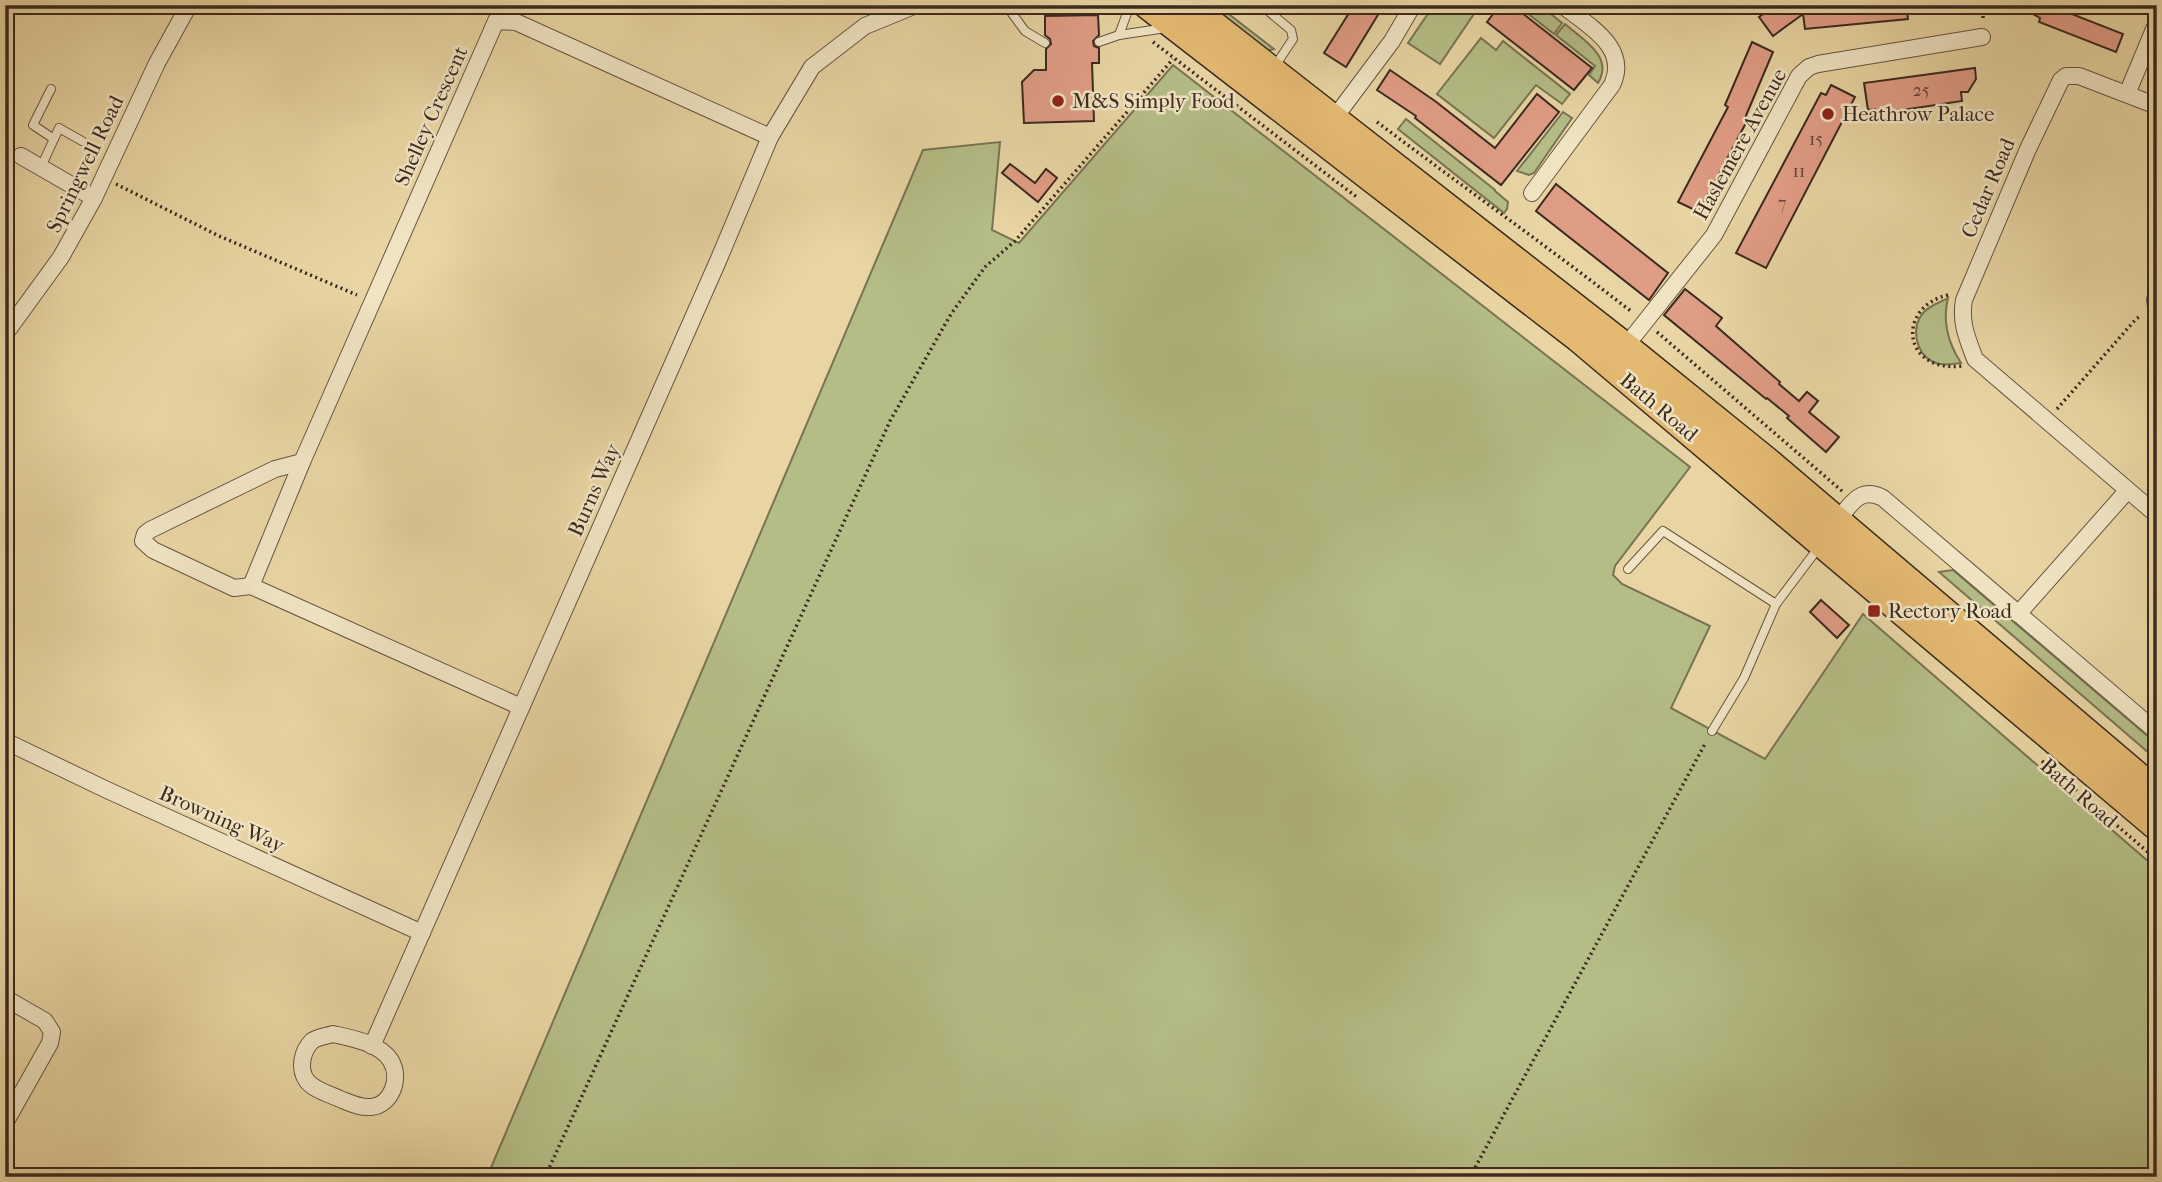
<svg xmlns="http://www.w3.org/2000/svg" width="2162" height="1182" font-family="'IM FELL French Canon',serif">
<rect width="100%" height="100%" fill="#e8d5a3"/>
<filter id="stains"><feTurbulence type="fractalNoise" baseFrequency=".00286" numOctaves="4"/><feColorMatrix values="0 0 0 0 .2 0 0 0 0 .09 0 0 0 0 .02 0 0 0 .5 -.17"/></filter>
<radialGradient id="worn" r=".72"><stop offset=".6" stop-color="#630" stop-opacity="0"/><stop offset="1" stop-color="#630" stop-opacity=".3"/></radialGradient>
<g fill="#b5bd86" stroke="#787453" stroke-width="2">
<polygon points="1206,5 1217,5 1274,49 1266,51"/>
<polygon points="1434,5 1480,5 1440,64 1408,43"/>
<polygon points="1517,5 1540,5 1562,23 1554,34"/>
<path d="M1565 24C1583 40 1614 56 1598 83L1589 75 1595 66 1556 35Z"/>
<polygon points="1481,38 1496,50 1503,41 1570,94 1562,104 1536,85 1494,138 1437,94"/>
<polygon points="1173,65 1690,467 1615,566 1613,575 1622,584 1710,626 1671,708 1765,759 1863,614 2157,869 2157,1177 487,1177 923,150 1000,142 992,230 1019,243"/>
<polygon points="1563,112 1572,118 1534,173 1529,175 1517,171"/>
<polygon points="1406,119 1495,190 1495,191 1508,202 1507,209 1504,213 1398,129"/>
<path d="M1948 298C1942 322 1948 343 1961 363 1951 364 1942 366 1933 362 1915 353 1911 327 1923 313 1930 305 1939 303 1948 298Z"/>
<polygon points="1953,570 2157,744 2157,760 1939,572"/>
</g>
<g fill="#e09d85" stroke="#3b2a20" stroke-width="2">
<polygon points="1354,5 1384,5 1346,67 1324,53"/>
<polygon points="1500,5 1512,5 1592,68 1574,90 1487,22"/>
<polygon points="1776,5 1906,5 1908,19 1805,29 1803,14 1773,36 1759,17"/>
<polygon points="2017,5 2049,5 2123,34 2116,52 2039,22 2040,18"/>
<polygon points="1098,15 1099,35 1093,41 1094,46 1099,48 1099,63 1092,63 1094,121 1024,123 1022,82 1034,70 1046,70 1046,49 1051,44 1050,39 1045,35 1045,16"/>
<polygon points="1752,42 1773,52 1745,118 1748,119 1699,212 1678,202 1728,107 1725,105"/>
<polygon points="1975,68 1976,79 1968,92 1961,92 1962,101 1876,114 1875,109 1868,110 1864,83"/>
<polygon points="1390,70 1435,101 1495,148 1537,94 1559,112 1501,185 1415,118 1416,116 1377,90"/>
<polygon points="1831,85 1855,97 1766,268 1736,253 1821,93 1826,95"/>
<polygon points="1010,164 1035,183 1046,169 1057,178 1038,202 1002,173"/>
<polygon points="1556,184 1668,273 1649,300 1536,211"/>
<polygon points="1685,289 1722,318 1716,326 1780,382 1779,384 1799,401 1807,392 1818,401 1809,412 1839,437 1826,452 1787,418 1789,416 1767,398 1766,399 1664,315"/>
<polygon points="1821,600 1849,625 1837,638 1810,612"/>
</g>
<g fill="none" stroke-linecap="round" stroke-linejoin="round">
<g stroke="#665541" stroke-width="10">
<g id="lane">
<polyline points="1006,5 1025,31 1045,43"/>
<polyline points="1261,5 1291,30 1293,39 1275,66"/>
<polyline points="1119,35 1130,5"/>
<polyline points="1099,42 1119,35 1166,28"/>
<polyline points="51,89 33,125 54,139"/>
<polyline points="41,167 59,128 82,141"/>
<polyline points="1628,569 1663,531 1776,604"/>
<polyline points="1712,731 1744,678 1776,604 1819,547"/>
</g>
</g>
<g stroke="#665541" stroke-width="18">
<g id="street">
<polyline points="2127,94 2157,22"/>
<path d="M2157 106 2079 76H2066L2061 80 2028 149 1964 300C1960 322 1967 338 1975 359L2157 515"/>
<polyline points="1333,120 1392,41 1413,5"/>
<polyline points="21,156 94,198"/>
<path d="M1532 193 1612 85C1630 47 1587 25 1562 5"/>
<polyline points="2157,293 2155,300 2157,312"/>
<polyline points="5,334 61,257 94,198 157,63 189,5"/>
<polyline points="1625,347 1714,235 1799,76 1809,67 1818,64 1982,37"/>
<path d="M1838 520C1851 504 1860 486 1883 498L2157 732"/>
<polyline points="251,586 234,588 153,550 143,541 145,534 150,530 275,469 302,462"/>
<polyline points="2018,614 2127,491"/>
<polyline points="521,707 251,586 302,462 496,21 516,22 770,137"/>
<polyline points="5,741 107,790 422,933"/>
<polyline points="5,998 45,1021 52,1032 50,1043 5,1123"/>
<path d="M333 1034C351 1038 380 1043 391 1061 401 1078 392 1105 371 1107 360 1108 350 1103 340 1099 329 1094 314 1090 307 1081 298 1069 302 1051 312 1041 317 1037 327 1036 333 1034Z"/>
<polyline points="372,1046 718,261 770,137 812,67 865,26 916,5"/>
</g>
</g>
<g stroke="#3b2a20" stroke-width="31">
<g id="highway">
<polyline points="1148,5 1579,338 2157,826"/>
<polyline points="1187,5 1625,347 1766,461 2157,793"/>
</g>
</g>
<g stroke="#3b2a20" stroke-width="3.5" stroke-dasharray="2 3.5" stroke-linecap="butt">
<polyline points="966,5 967,10 994,9"/>
<polyline points="1100,5 1114,10"/>
<polyline points="1983,5 1983,21"/>
<polyline points="1023,8 1048,5"/>
<polyline points="1153,42 1358,198"/>
<path d="M1377 122C1462 186 1548 247 1632 312"/>
<polyline points="116,184 219,236 357,295"/>
<path d="M1948 295C1896 307 1902 373 1962 366"/>
<polyline points="1657,332 1842,491"/>
<polyline points="2057,409 2136,319 2141,316"/>
<polyline points="2042,761 2157,860"/>
<polyline points="545,1177 890,421 951,314 985,267 1015,241 1173,59"/>
<polyline points="1470,1177 1706,742"/>
</g>
<use href="#lane" stroke="#f0e4c3" stroke-width="8"/>
<use href="#street" stroke="#f0e4c3" stroke-width="16"/>
<use href="#highway" stroke="#e4ba72" stroke-width="28"/>
</g>
<g fill="#8f2418" stroke="#f0e4c3" stroke-width="2.5">
<circle cx="1058" cy="101" r="7"/>
<circle cx="1828" cy="114" r="7"/>
<rect x="1867" y="604" width="14" height="14" rx="3.5"/>
</g>
<g text-anchor="middle" dominant-baseline="central" stroke-width="5" stroke-linejoin="round" paint-order="stroke">
<g font-size="18" fill="#644739">
<text x="1921" y="90">25</text>
<text x="1816" y="139">15</text>
<text x="1799" y="171">11</text>
<text x="1782" y="203">7</text>
</g>
<g font-size="21" fill="#3b2a20" stroke="#f0e4c3" text-anchor="start">
<text x="1072" y="101">M&amp;S Simply Food</text>
<text x="1842" y="114">Heathrow Palace</text>
<text x="1888" y="611">Rectory Road</text>
</g>
<g font-size="21" fill="#3b2a20" stroke="#f0e4c3">
<text transform="translate(431 116) rotate(-66)">Shelley Crescent</text>
<text transform="translate(1740 144) rotate(-61)">Haslemere Avenue</text>
<text transform="translate(85 164) rotate(-64)">Springwell Road</text>
<text transform="translate(1988 188) rotate(-67)">Cedar Road</text>
<text transform="translate(1659 407) rotate(40)">Bath Road</text>
<text transform="translate(594 490) rotate(-66)">Burns Way</text>
<text transform="translate(2079 793) rotate(41)">Bath Road</text>
<text transform="translate(222 819) rotate(24)">Browning Way</text>
</g>
</g>
<rect width="2162" height="1182" fill="none" stroke="#e8d5a3" stroke-width="28"/>
<rect x="7" y="7" width="2148" height="1168" fill="none" stroke="#3b2a20" stroke-width="3.5"/>
<rect x="14" y="14" width="2134" height="1154" fill="none" stroke="#3b2a20" stroke-width="2"/>
<rect width="100%" height="100%" filter="url(#stains)"/>
<rect width="100%" height="100%" fill="url(#worn)"/>
</svg>
